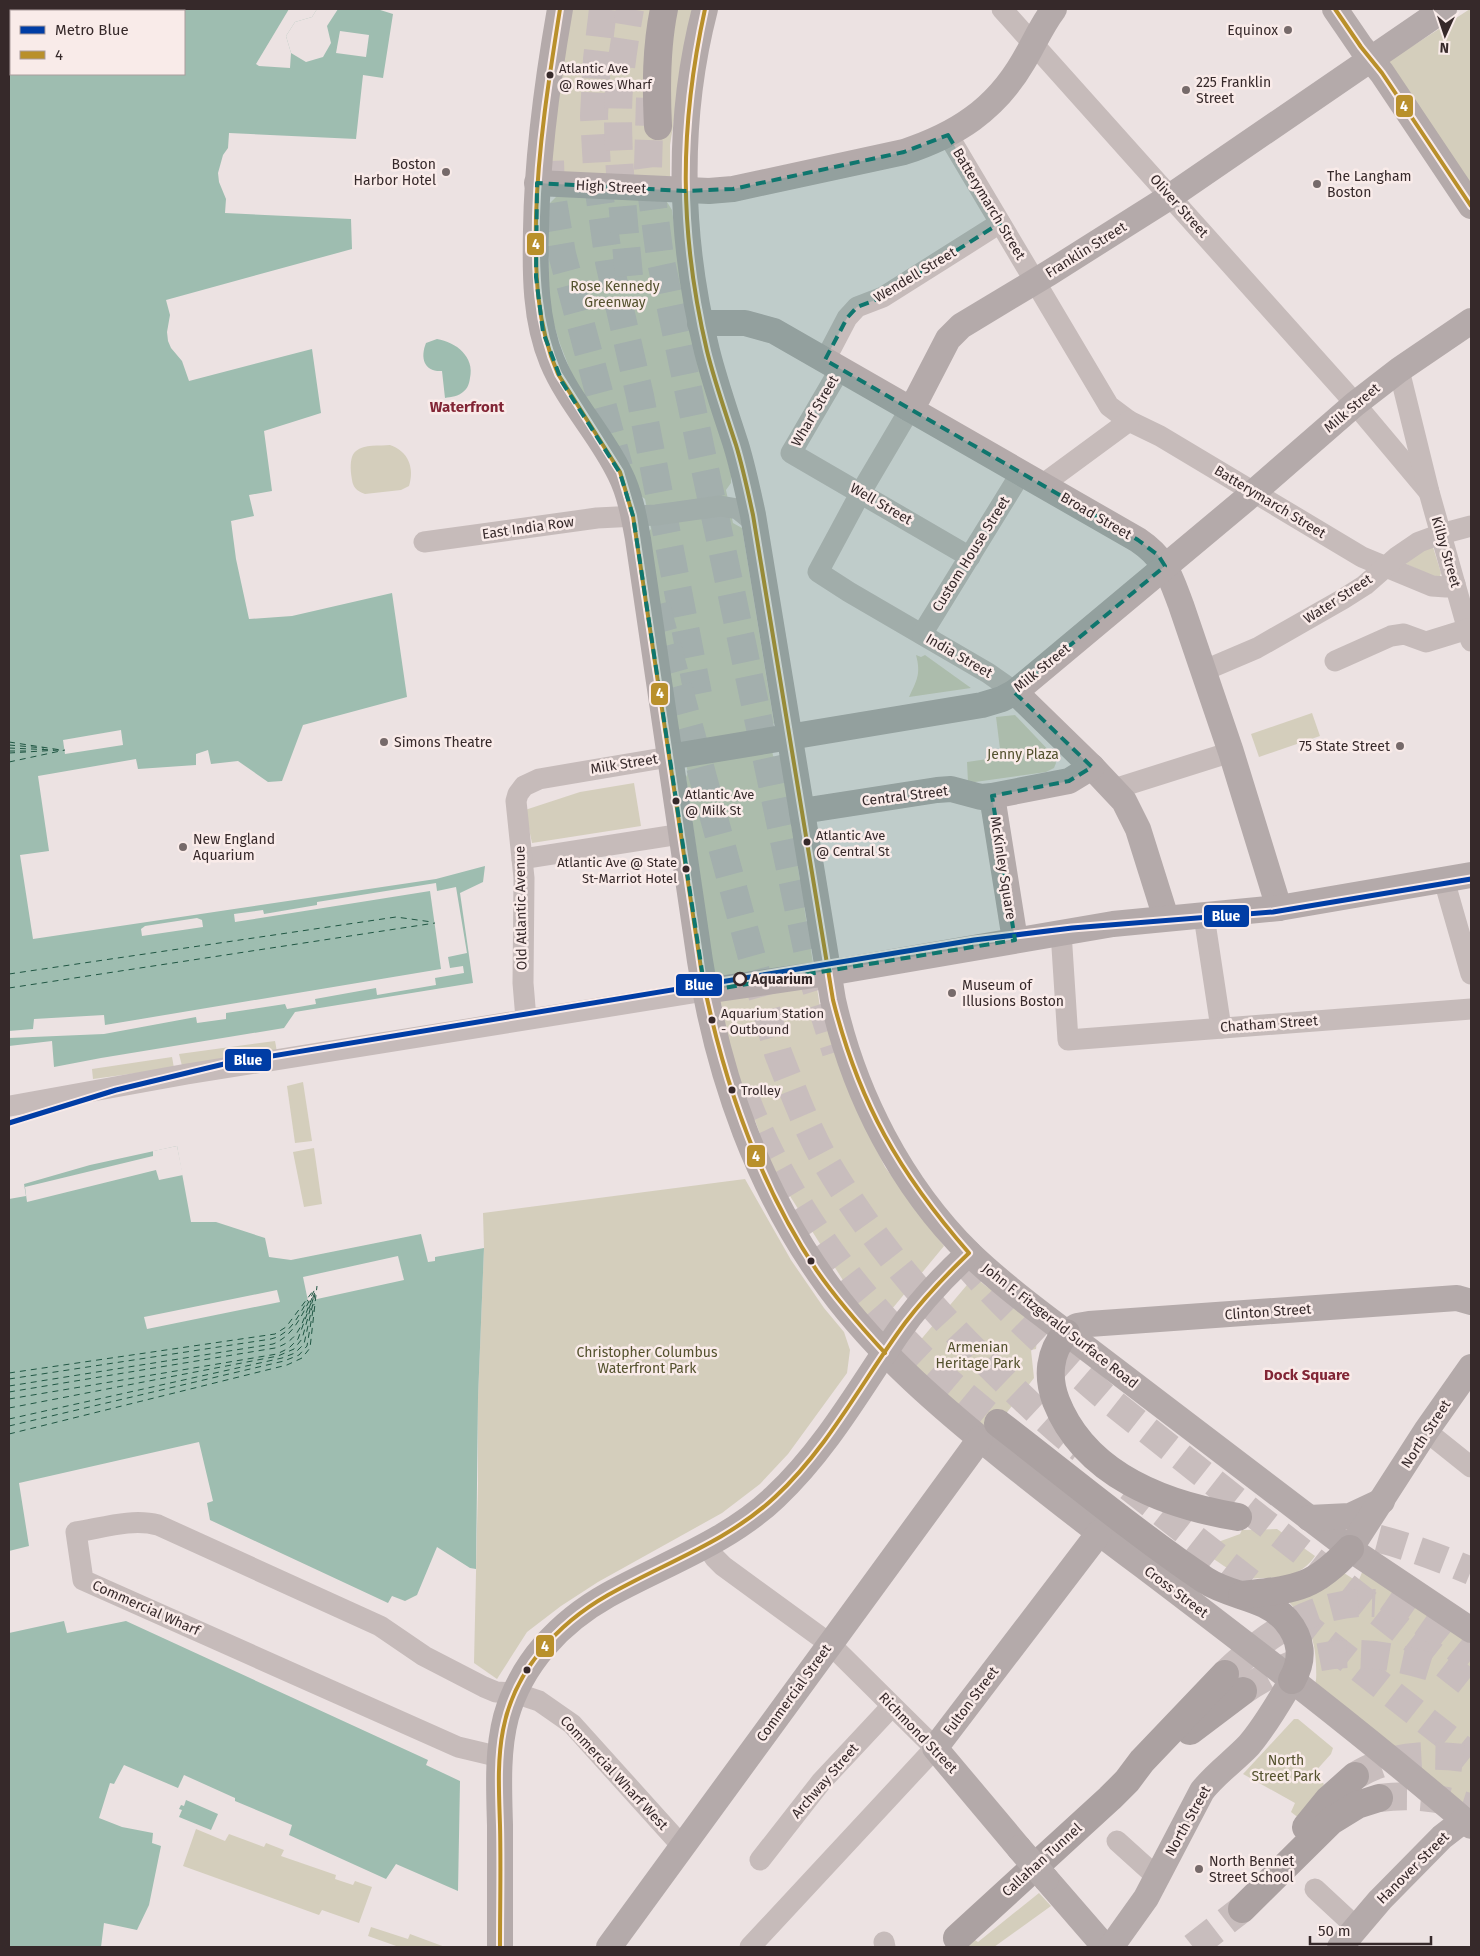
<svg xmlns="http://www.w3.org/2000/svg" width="1480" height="1956" font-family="'Fira Sans',sans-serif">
<rect width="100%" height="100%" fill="#ece2e2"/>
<g fill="#d4cebc">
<polygon points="572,9 692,9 670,145 670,177 549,172 553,111"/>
<polygon points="1470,9 1471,9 1471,192 1386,63"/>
<polygon points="557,196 660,199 667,202 672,210 681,276 731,475 731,483 726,490 733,523 742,528 774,723 769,728 773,756 779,760 782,766 820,1007 853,1102 885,1167 944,1246 887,1315 877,1323 861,1309 773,1169 733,1061 712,960 686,777 688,773 681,740 677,738 649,531 651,529 645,499 641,496 578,390 560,344 549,308 549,204"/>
<path d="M390 445C408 451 415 468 409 486L401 490 365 494C360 492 355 490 353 484 351 476 348 457 356 451 364 444 380 446 390 445Z"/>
<polygon points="1428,546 1433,547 1441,573 1439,579 1406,564 1407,560"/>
<path d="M916 655 921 657 925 655 971 688 909 697C917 680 921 674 916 655Z"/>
<polygon points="1312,713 1320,736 1259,757 1251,734"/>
<polygon points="1015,715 1054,756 1056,763 1054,768 1046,772 968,783 967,762 1001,757 996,717"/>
<polygon points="634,783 641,826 532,843 525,810 580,792"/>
<polygon points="275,1041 277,1052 182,1066 179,1054"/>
<polygon points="172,1057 174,1068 93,1079 92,1069"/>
<polygon points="303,1082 312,1141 295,1143 287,1086"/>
<polygon points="314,1148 322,1204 304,1207 293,1152"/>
<polygon points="745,1179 791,1260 824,1308 844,1332 850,1350 847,1373 788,1454 760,1484 722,1513 598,1582 561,1606 527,1632 497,1679 474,1663 478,1484 478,1398 484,1248 483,1213"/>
<path d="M972 1279H977L981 1282C994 1293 1025 1313 1032 1326 1036 1333 1037 1342 1036 1349L1031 1350 1034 1378 990 1434 907 1359V1356Z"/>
<path d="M1277 1529 1315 1556C1303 1574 1286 1578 1265 1578 1260 1578 1254 1579 1249 1578 1233 1574 1213 1558 1199 1549L1240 1534 1242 1530Z"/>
<path d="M1363 1570 1471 1642V1816L1315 1684C1317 1678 1316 1671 1316 1664 1315 1636 1307 1622 1288 1601L1344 1573 1358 1582Z"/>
<polygon points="1294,1719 1298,1719 1333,1748 1331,1754 1313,1774 1324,1784 1300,1819 1291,1812 1295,1803 1243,1774"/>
<polygon points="196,1829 225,1841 229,1834 264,1847 266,1843 284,1850 281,1856 336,1875 335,1879 353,1885 355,1881 372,1887 359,1923 322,1910 319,1915 183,1866"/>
<polygon points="1039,1893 1051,1906 994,1947 963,1947 972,1938 978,1942"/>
<polygon points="371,1927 408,1939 410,1934 445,1947 399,1947 368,1936"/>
</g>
<g fill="#9ebdb0" fill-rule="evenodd">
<path d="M9 9H317L312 17 295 22 286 36 291 53 306 62 323 57 331 43 327 26 338 9H377L393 14 383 78 363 75 356 139 229 133 228 148 223 155 218 173 219 182 226 199 225 213 351 219 352 249 166 300 170 315 167 332 168 341 171 348 182 361 189 381 312 349 321 413 264 431 272 491 249 495 254 516 231 521 236 559 249 619 292 616 392 593 407 697 303 725 282 781 268 782 238 761 211 764 208 750 196 754V765L138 769 136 759 38 776 49 851 20 855 33 939 436 879 485 866 483 882 460 893 473 983 295 1012 284 1028 101 1058 54 1067 52 1041 9 1046ZM11 11H184V74H11Z"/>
<path d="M437 339C456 342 475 357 470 378 469 384 468 388 463 392 459 396 451 397 445 398L442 371C424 372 420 358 426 343Z"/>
<polygon points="177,1146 191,1222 216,1222 265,1238 269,1257 291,1260 421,1234 428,1262 435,1261 435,1257 484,1248 478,1398 476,1569 470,1568 437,1547 417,1595 405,1601 392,1596 388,1603 210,1520 207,1503 213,1501 199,1442 19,1483 29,1546 9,1551 9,1199 26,1196 24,1184 90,1165"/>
<polygon points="64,1621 67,1633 126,1621 428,1760 426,1765 460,1781 458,1891 396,1864 386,1879 289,1835 292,1825 235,1801 235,1798 184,1775 178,1788 124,1765 114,1784 110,1783 99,1818 122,1827 153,1833 152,1843 161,1846 149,1905 137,1930 104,1923 101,1947 9,1947 9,1633"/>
<polygon points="186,1800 218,1814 211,1830 179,1817 182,1810 179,1809 181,1805 184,1806"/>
</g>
<g fill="#ece2e2">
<polygon points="289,9 317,9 312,17 295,22 286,36 291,53 290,68 259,66 256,64"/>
<polygon points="340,31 369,35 366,57 336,53"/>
<polygon points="121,730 123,745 65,754 63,740"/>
<polygon points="436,883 437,891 456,887 467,953 448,957 450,968 463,966 464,973 435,978 436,985 377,995 376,988 315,999 316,1004 287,1009 285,1004 226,1013 226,1019 197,1023 196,1017 104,1034 9,1038 9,1031 33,1029 34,1019 104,1015 105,1025 441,969 430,891 235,922 234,914 263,910 264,914 317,905 317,902"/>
<polygon points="197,918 202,920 203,927 142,936 141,929 145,926"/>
<polygon points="177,1146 183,1175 159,1180 156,1170 27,1202 25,1187 153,1156 153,1151"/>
<polygon points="398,1256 404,1280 308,1301 303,1277"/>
<polygon points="277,1290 280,1302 147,1329 144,1317"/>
</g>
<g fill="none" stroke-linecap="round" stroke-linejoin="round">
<g stroke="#205643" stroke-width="1" stroke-dasharray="6 5" stroke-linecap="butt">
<polyline points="9,742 61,750"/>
<polyline points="9,745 44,748"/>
<polyline points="9,748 54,750"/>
<polyline points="9,751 29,751"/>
<polyline points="9,753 59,750"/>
<polyline points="9,762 65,750"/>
<polyline points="9,974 396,917 432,922"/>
<polyline points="9,988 435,923"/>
<polyline points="9,1373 275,1334 286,1327 313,1291"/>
<path d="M9 1379 271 1339C291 1334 298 1316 308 1300"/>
<path d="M9 1386 273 1344C296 1335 305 1308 316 1287"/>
<path d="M9 1392 275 1348C301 1340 302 1321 312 1298"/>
<polyline points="9,1399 277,1354 289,1348 298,1339 316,1289"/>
<polyline points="9,1408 278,1356 294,1349 302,1339 313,1299"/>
<polyline points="9,1419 282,1358 295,1353 304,1344 315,1294"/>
<polyline points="9,1426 284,1361 299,1355 307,1346 314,1304"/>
<polyline points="9,1434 287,1365 302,1358 310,1348 317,1286"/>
</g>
<g stroke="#c8bdbd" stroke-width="28" stroke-dasharray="28 14" stroke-linecap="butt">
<polyline points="603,9 597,59 594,116 598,185 609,262 640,396 698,694"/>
<polyline points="650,98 648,167 660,257 814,982 836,1052"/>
<polyline points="550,161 551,189 562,254 619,467"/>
<path d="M629 276C624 222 618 169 618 115 618 79 624 44 630 9"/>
<path d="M656 605 778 1053C792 1088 805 1124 823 1157 870 1238 930 1308 997 1373 1024 1399 1051 1426 1081 1449"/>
<path d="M744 1094C780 1190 847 1285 921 1357 945 1380 973 1402 998 1423"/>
<path d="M963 1260C1006 1310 1055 1354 1104 1396L1471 1685"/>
<polyline points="1129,1487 1471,1756"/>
<path d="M1337 1530C1383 1537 1428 1553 1471 1571"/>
<polyline points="1388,1598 1434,1630 1471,1660"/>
<path d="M1225 1674C1267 1634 1314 1600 1375 1603"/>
<path d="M1243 1691C1309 1645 1369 1646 1443 1671"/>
<path d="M1355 1776C1390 1754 1431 1753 1471 1759"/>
<path d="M1379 1798C1411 1794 1441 1797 1471 1808"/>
<polyline points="1193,1947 1242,1909"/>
</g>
<g stroke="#c6bbba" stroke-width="21">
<polyline points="1002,9 1345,392 1429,492"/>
<polyline points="948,135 1109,406 1129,421 1160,436 1362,557 1432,586 1446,587 1455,584"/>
<polyline points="825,360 847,318 857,307 883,297 1000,223"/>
<polyline points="840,369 791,453 970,557"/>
<polyline points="1399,370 1429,492 1471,641"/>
<polyline points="910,409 861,492 818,572 849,592 988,673 1015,692"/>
<polyline points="1042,485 1129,421"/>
<polyline points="424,542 597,518 656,515 720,506 738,509 754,522"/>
<polyline points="922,634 1021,473"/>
<polyline points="1335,661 1391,636 1404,634 1426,642 1468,629"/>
<polyline points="1203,671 1257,648 1343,599 1365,585 1397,557 1419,542 1441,534 1471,526"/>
<polyline points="1114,789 1231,752"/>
<polyline points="522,859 681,834"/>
<polyline points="1444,880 1471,974"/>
<polyline points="1204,916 1221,1028"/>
<polyline points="1061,932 1068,1040 1471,1009"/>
<polyline points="526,1019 523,983 524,878 516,801 518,794 524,786 539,779 669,757"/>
<polyline points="10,1106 187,1074 705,991"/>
<polyline points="1426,1431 1471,1467"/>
<polyline points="706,1545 715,1558 723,1566 830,1644 935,1748 750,1947"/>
<path d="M500 1757 458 1747 83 1580 76 1532C102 1528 132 1518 158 1525L380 1626 424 1656 484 1687 496 1692 515 1693 539 1701 572 1724 682 1846"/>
<polyline points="1117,1841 1158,1878"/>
<polyline points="760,1860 821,1782 892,1706"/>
<polyline points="1315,1889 1356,1927"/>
<polyline points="884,1942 885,1947"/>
</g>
<g stroke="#b4aaaa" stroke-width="26">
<path d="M560 9C547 83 537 155 536 230 535 274 535 320 552 361 569 402 601 434 620 474 630 494 634 517 638 539L700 961C718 1076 759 1192 829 1287 879 1355 944 1410 1009 1462 1053 1497 1097 1532 1142 1565 1254 1650 1365 1735 1471 1826"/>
<path d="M705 9C676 121 679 239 707 351 715 383 726 414 736 445 743 468 748 492 753 515L833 1000C854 1094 901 1186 970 1254 993 1276 1018 1296 1043 1315L1350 1549 1471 1630"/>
<polyline points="1335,9 1361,47 1382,73 1471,206"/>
<path d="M537 183 709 191 733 189 904 152C956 135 995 110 1023 62 1034 44 1041 26 1054 9"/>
<path d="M700 323H745L774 331 1138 540C1166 559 1170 576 1181 605L1231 752 1279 908"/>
<polyline points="910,409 918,397 948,339 961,326 1049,273 1171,196 1444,9"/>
<polyline points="1015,692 1092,767 1124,801 1138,829 1166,918"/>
<polyline points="669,757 982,705 1002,699 1015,692 1246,499 1355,404 1399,370 1471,321"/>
<polyline points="992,796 1015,940"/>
<polyline points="802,811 937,790 951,789 981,797 992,796 1069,781 1092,767"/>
<polyline points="705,991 828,973 1113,924 1279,908 1471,875"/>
<polyline points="1066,1333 1077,1326 1089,1324 1457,1298 1471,1302"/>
<polyline points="1309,1518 1350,1516 1382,1501"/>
<polyline points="1350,1549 1426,1431 1471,1367"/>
<polyline points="1019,1848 935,1748 1099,1533"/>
<polyline points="1046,1879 1105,1947"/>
<path d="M500 1947C500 1906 500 1866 500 1825 499 1790 497 1751 506 1717 521 1663 560 1622 608 1595 664 1564 728 1542 775 1497 825 1450 859 1390 897 1334 917 1305 943 1277 969 1253"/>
<polyline points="609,1947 980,1439"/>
<path d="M1111 1947 1146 1898 1202 1791C1216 1773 1234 1761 1249 1745 1266 1725 1279 1702 1292 1680"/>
<polyline points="1340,1947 1380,1900 1442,1837 1464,1820"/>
</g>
<g stroke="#aba1a1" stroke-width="28">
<path d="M658 126C656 86 656 48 664 9"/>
<path d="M1066 1333C1049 1352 1047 1377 1056 1401 1085 1475 1165 1505 1238 1517"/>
<path d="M998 1423C1067 1476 1134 1532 1205 1580 1231 1597 1265 1596 1286 1620 1302 1639 1304 1659 1292 1680"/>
<path d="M1242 1595C1294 1589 1312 1590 1350 1549"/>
<polyline points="1190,1731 1243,1691"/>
<polyline points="1306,1827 1328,1800 1355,1776"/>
<polyline points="1242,1909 1331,1821 1357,1805 1379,1798"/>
<polyline points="957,1938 1110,1798 1127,1781 1142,1761 1225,1674"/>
</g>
<polyline stroke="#b4aaaa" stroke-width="26" points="1019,1848 1046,1879"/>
<g stroke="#f9ebe9" stroke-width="8">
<g id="bus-1">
<path d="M560 9C549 78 538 147 536 217 535 271 536 324 558 374L620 472 633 516 702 975C723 1080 757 1181 817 1271 837 1300 861 1327 885 1353"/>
<polyline points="1335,9 1361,47 1382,73 1471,206"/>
<path d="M500 1947C500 1906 501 1865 500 1825 499 1793 497 1761 503 1730 514 1671 557 1624 608 1595 664 1563 727 1542 775 1497 829 1447 862 1381 905 1323 924 1298 946 1275 969 1253 899 1173 859 1103 833 1000L753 515C748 492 743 468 736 445 726 414 715 383 707 351 679 232 679 128 705 9"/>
</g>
</g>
<use href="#bus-1" stroke="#b9902b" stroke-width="4"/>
<g stroke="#f9ebe9" stroke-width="9">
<polyline id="metro-1" points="9,1123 116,1090 224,1064 974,940 1072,928 1273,912 1471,879"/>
</g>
<use href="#metro-1" stroke="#003da5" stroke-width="5"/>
</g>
<path fill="#0f766e" fill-opacity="0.2" stroke="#0f766e" stroke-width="4" stroke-dasharray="10 6" stroke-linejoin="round" d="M948 135 1000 223 883 297 857 307 847 318 825 360 1138 540 1158 555 1165 566 1014 692 1092 767 1069 781 992 796 1015 940 705 991 633 516 620 473 562 382 543 332 536 277 537 183 685 191 733 189 904 152Z"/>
<g fill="#766a6a" stroke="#f9ebe9" stroke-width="2">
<circle cx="1288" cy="30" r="5"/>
<circle cx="1186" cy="90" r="5"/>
<circle cx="446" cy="172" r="5"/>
<circle cx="1317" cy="184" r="5"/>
<circle cx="384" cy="742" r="5"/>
<circle cx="1400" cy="746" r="5"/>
<circle cx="183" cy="847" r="5"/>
<circle cx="952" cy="993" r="5"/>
<circle cx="1199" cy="1869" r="5"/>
</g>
<g fill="#36292a" stroke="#f9ebe9" stroke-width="2">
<circle cx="550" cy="75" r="4.5"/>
<circle cx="676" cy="801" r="4.5"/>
<circle cx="807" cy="842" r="4.5"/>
<circle cx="686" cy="869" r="4.5"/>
<circle cx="712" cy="1020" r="4.5"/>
<circle cx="732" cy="1090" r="4.5"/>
<circle cx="811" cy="1261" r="4.5"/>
<circle cx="527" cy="1670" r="4.5"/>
</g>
<circle fill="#f9ebe9" stroke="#36292a" stroke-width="2.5" cx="740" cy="979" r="6"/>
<g text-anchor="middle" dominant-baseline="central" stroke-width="5" stroke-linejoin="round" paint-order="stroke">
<g font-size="13" fill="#36292a" stroke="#f9ebe9" text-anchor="start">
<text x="559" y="68">Atlantic Ave<tspan x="559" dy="16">@ Rowes Wharf</tspan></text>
<text x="685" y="794">Atlantic Ave<tspan x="685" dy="16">@ Milk St</tspan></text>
<text x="816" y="835">Atlantic Ave<tspan x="816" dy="16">@ Central St</tspan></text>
<text x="677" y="862" text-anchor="end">Atlantic Ave @ State<tspan x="677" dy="16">St-Marriot Hotel</tspan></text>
<text x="721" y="1013">Aquarium Station<tspan x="721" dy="16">- Outbound</tspan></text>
<text x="741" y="1090">Trolley</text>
</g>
<g font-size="14" fill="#36292a" stroke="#f9ebe9" text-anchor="start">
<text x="1278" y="30" text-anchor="end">Equinox</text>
<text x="1196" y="82">225 Franklin<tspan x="1196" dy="16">Street</tspan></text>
<text x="436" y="164" text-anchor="end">Boston<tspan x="436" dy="16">Harbor Hotel</tspan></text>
<text x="1327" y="176">The Langham<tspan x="1327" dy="16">Boston</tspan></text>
<text x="394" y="742">Simons Theatre</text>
<text x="1390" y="746" text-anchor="end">75 State Street</text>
<text x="193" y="839">New England<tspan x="193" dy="16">Aquarium</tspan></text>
<text x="962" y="985">Museum of<tspan x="962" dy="16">Illusions Boston</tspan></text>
<text x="1209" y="1861">North Bennet<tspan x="1209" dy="16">Street School</tspan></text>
</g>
<g font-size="14" fill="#36292a" stroke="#f9ebe9">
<text transform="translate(611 187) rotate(3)">High Street</text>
<text transform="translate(989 204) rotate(59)">Batterymarch Street</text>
<text transform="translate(1179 206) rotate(48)">Oliver Street</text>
<text transform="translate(1086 250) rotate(-32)">Franklin Street</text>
<text transform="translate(915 275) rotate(-31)">Wendell Street</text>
<text transform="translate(1352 408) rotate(-40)">Milk Street</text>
<text transform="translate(815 411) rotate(-60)">Wharf Street</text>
<text transform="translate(1270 502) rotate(31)">Batterymarch Street</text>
<text transform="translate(881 504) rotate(30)">Well Street</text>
<text transform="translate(1096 516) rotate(30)">Broad Street</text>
<text transform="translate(528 528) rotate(-8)">East India Row</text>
<text transform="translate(1446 552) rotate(74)">Kilby Street</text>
<text transform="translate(971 554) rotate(-58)">Custom House Street</text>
<text transform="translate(1338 599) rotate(-33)">Water Street</text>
<text transform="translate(959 656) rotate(30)">India Street</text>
<text transform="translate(1042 668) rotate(-39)">Milk Street</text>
<text transform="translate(624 764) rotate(-9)">Milk Street</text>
<text transform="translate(905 796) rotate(-7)">Central Street</text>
<text transform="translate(1003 868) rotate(81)">McKinley Square</text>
<text transform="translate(521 908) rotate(-91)">Old Atlantic Avenue</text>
<text transform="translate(1269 1024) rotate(-4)">Chatham Street</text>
<text transform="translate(1268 1312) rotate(-4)">Clinton Street</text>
<text transform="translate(1060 1326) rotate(38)">John F. Fitzgerald Surface Road</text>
<text transform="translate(1426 1434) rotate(-57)">North Street</text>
<text transform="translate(1176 1592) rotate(37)">Cross Street</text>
<text transform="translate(146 1608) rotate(24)">Commercial Wharf</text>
<text transform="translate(794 1693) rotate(-54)">Commercial Street</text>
<text transform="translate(971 1701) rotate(-53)">Fulton Street</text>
<text transform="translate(918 1733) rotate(46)">Richmond Street</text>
<text transform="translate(614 1773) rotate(47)">Commercial Wharf West</text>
<text transform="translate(825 1781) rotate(-49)">Archway Street</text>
<text transform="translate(1188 1821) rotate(-61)">North Street</text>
<text transform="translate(1042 1860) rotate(-42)">Callahan Tunnel</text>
<text transform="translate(1413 1868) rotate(-45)">Hanover Street</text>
</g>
<g font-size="14" fill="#53512d" stroke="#f9ebe9">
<text x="615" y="286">Rose Kennedy<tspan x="615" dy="16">Greenway</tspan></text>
<text x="1023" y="754">Jenny Plaza</text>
<text x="978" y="1347">Armenian<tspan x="978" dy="16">Heritage Park</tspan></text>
<text x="647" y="1352">Christopher Columbus<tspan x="647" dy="16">Waterfront Park</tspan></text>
<text x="1286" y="1760">North<tspan x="1286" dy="16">Street Park</tspan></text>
</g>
<g font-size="14" font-weight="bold" fill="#36292a" stroke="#f9ebe9" text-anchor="start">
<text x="751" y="979">Aquarium</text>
</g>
<g font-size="15" font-weight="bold" fill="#822535" stroke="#f9ebe9">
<text x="467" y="407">Waterfront</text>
<text x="1307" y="1375">Dock Square</text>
</g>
</g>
<g stroke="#f9ebe9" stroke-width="2">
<rect x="1395" y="94" width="19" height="24" rx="5" fill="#b9902b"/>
<rect x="526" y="232" width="19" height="24" rx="5" fill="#b9902b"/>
<rect x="650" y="682" width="19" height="24" rx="5" fill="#b9902b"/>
<rect x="1203" y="904" width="47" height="24" rx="5" fill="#003da5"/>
<rect x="675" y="973" width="48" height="24" rx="5" fill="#003da5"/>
<rect x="224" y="1048" width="48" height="24" rx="5" fill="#003da5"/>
<rect x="746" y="1144" width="20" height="24" rx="5" fill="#b9902b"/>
<rect x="535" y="1634" width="20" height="24" rx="5" fill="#b9902b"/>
</g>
<g font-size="14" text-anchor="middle" font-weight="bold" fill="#fff">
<text x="1404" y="111">4</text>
<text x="536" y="249">4</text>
<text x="660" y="698">4</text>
<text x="1226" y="921">Blue</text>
<text x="699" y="990">Blue</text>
<text x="248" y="1065">Blue</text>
<text x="756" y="1161">4</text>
<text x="545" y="1651">4</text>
</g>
<rect width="1480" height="1956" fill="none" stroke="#36292a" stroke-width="20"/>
<rect x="10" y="10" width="175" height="65" fill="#f9ebe9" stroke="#ab9d9d"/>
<rect x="20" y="26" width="25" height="8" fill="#003da5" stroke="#ab9d9d"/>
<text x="55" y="35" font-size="15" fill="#36292a">Metro Blue</text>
<rect x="20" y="51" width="25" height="8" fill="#b9902b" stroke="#ab9d9d"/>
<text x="55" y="60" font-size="15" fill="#36292a">4</text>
<g transform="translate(1445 35) rotate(183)" stroke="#f9ebe9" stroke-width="4" paint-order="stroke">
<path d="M0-4L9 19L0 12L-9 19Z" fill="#36292a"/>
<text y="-8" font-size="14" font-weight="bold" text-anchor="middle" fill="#36292a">N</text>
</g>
<path d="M1310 1936v8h121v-8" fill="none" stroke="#36292a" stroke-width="2.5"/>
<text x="1318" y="1936" font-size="15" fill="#36292a" stroke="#f9ebe9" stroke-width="4" paint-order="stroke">50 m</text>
</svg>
